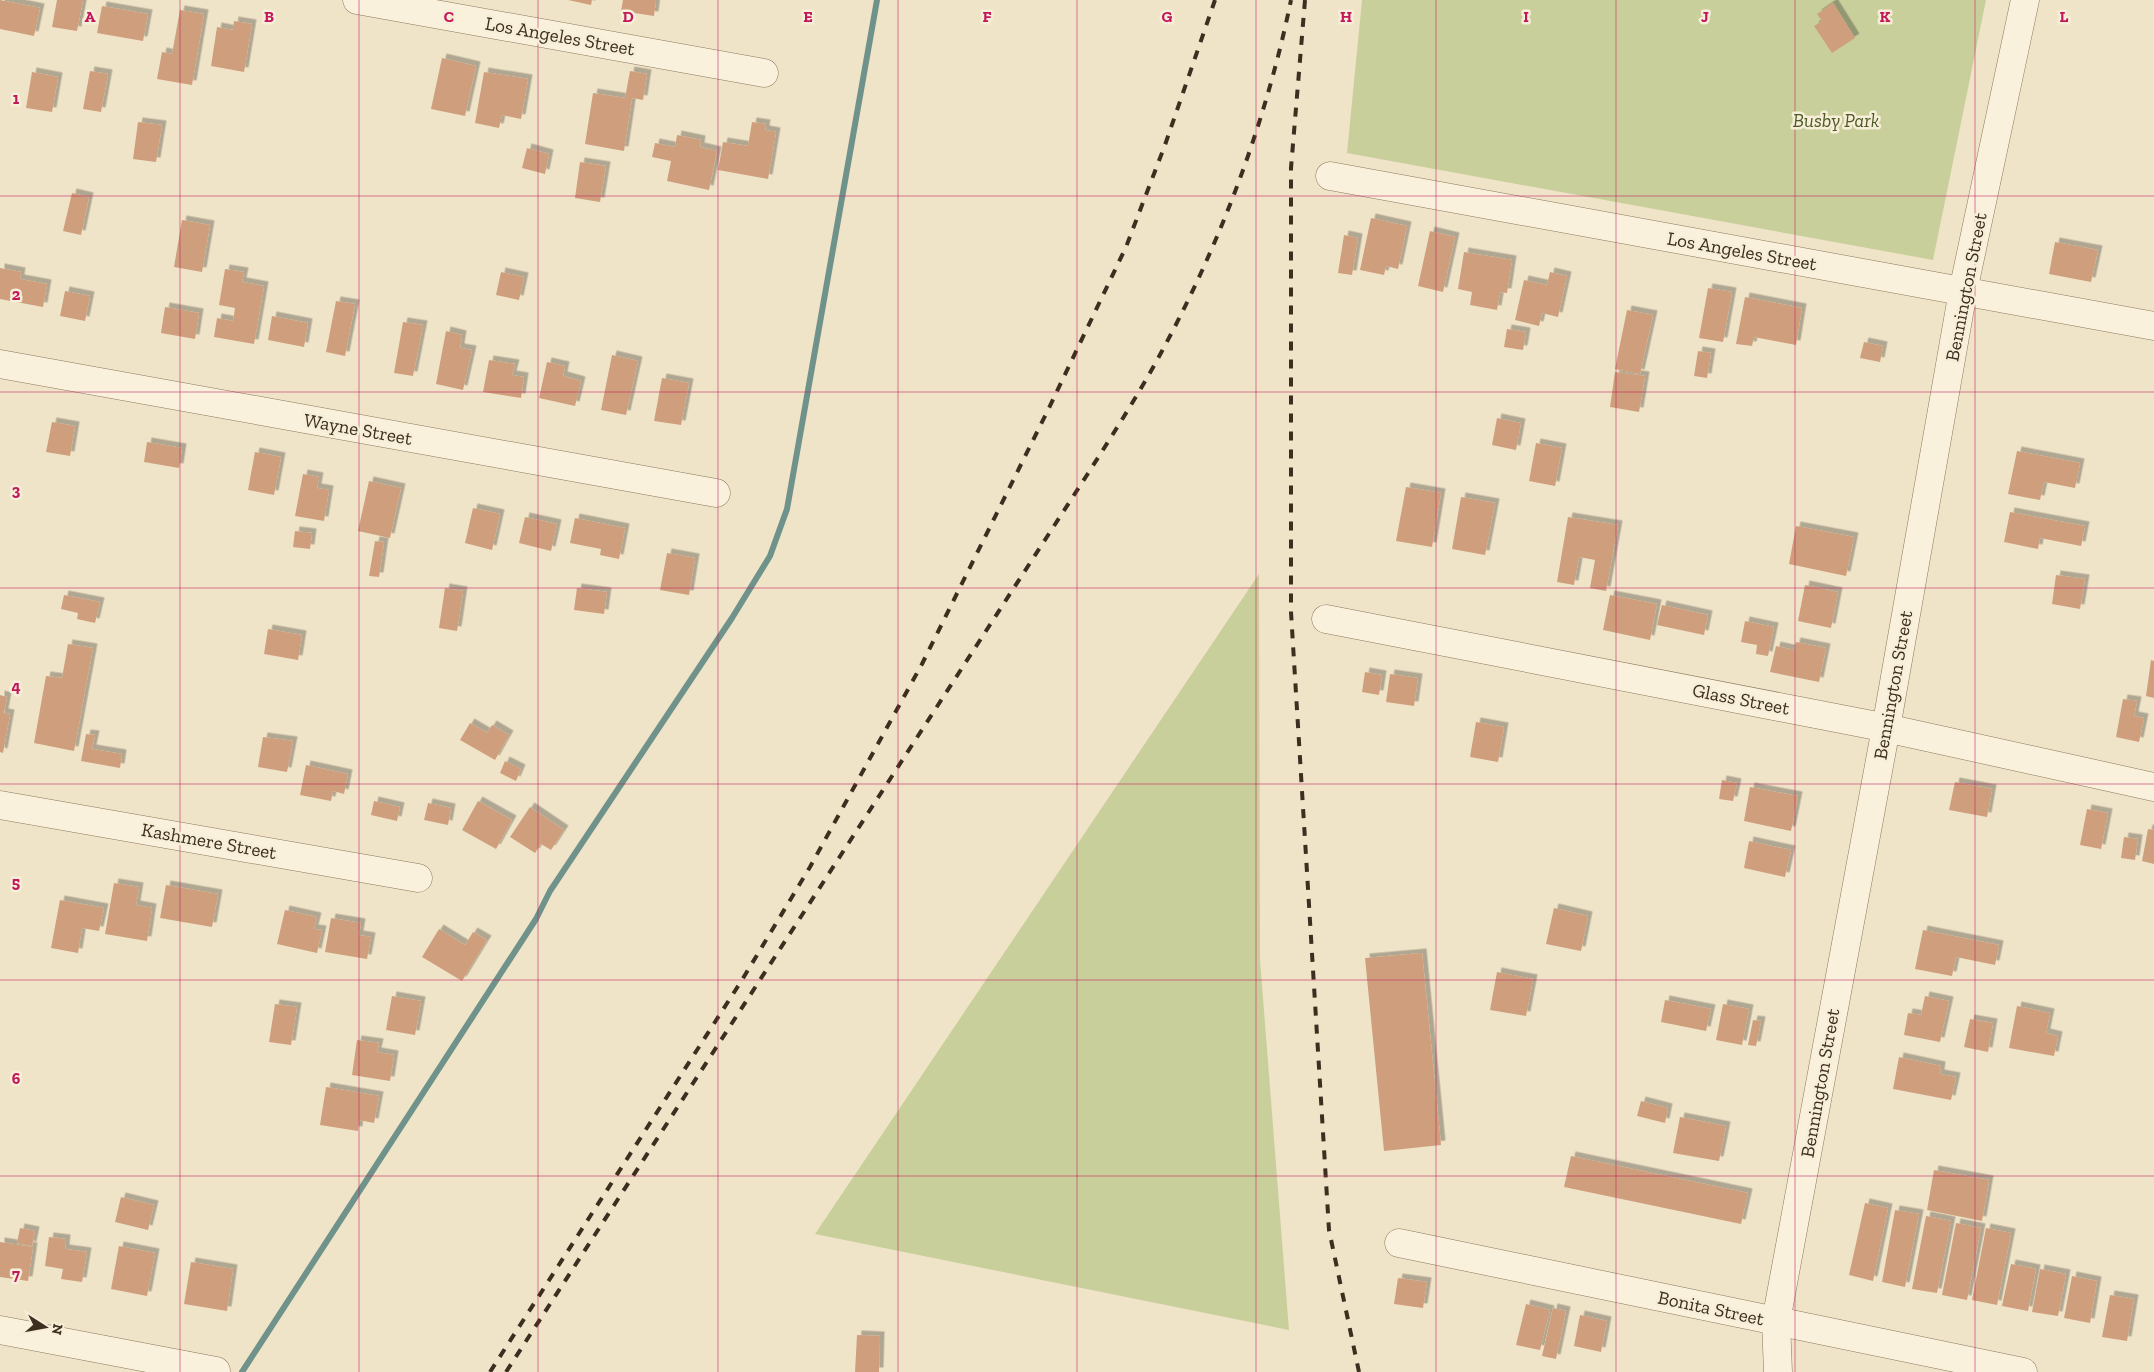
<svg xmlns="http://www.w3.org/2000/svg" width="2154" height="1372" font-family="'Zilla Slab',serif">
<defs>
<filter id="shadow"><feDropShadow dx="4.5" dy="-4.5" stdDeviation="0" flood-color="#0004"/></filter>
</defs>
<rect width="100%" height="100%" fill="#f0e4c8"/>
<g fill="#c9cf9b">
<polygon points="1362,0 1986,0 1933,260 1347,153"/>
<polygon points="1259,574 1260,960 1289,1330 815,1234"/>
</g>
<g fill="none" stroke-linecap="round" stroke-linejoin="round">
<polyline stroke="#6f938a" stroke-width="6" points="242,1372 536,919 550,891 732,618 770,556 787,509 877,0"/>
</g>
<g fill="#cf9f7d" filter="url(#shadow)">
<polygon points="0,0 40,8 34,36 0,29"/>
<polygon points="57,0 83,0 77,31 52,27"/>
<polygon points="568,0 592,0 591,5"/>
<polygon points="623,0 656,0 654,16 621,11"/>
<polygon points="1833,3 1855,38 1832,53 1814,26 1822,21 1817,14"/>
<polygon points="102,6 148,14 143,41 97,33"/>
<polygon points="180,10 204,14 192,85 157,79 162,52 172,54"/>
<polygon points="234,21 252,24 244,72 211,66 217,27 233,30"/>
<polygon points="442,58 476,66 465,116 431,109"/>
<polygon points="90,71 108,74 101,112 83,109"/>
<polygon points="630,71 647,74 643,100 632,98 624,151 585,144 593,93 625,98"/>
<polygon points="32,72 58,77 52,112 26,108"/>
<polygon points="484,72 528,79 521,119 502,115 499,128 475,123"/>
<polygon points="138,122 162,125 156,162 133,159"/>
<polygon points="752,122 766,124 765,130 776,132 768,179 718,170 723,142 748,146"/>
<polygon points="677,135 701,140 700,147 717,151 709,190 667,181 671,161 652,157 655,143 675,147"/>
<polygon points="527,148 549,154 545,174 522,168"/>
<polygon points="580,162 606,166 600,202 575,198"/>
<polygon points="72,193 89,197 81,235 63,231"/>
<polygon points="1371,218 1407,226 1398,269 1386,266 1384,275 1360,270"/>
<polygon points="182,220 210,225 202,272 174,267"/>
<polygon points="1430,231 1455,237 1443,292 1418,286"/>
<polygon points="1344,235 1358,238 1352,275 1338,273"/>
<polygon points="2055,242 2098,250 2091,282 2049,274"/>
<polygon points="1464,252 1512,260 1507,293 1500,292 1497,310 1470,305 1472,292 1458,289"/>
<polygon points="0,268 21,272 20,279 47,284 43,307 0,299"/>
<polygon points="225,269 244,272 242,282 264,286 254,344 214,337 217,318 233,321 235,308 219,305"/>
<polygon points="501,272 524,277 519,300 496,295"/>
<polygon points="1550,272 1567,276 1558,317 1542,313 1539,326 1515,320 1524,280 1547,285"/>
<polygon points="1708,288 1732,292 1723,342 1699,338"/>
<polygon points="65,291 90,296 85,321 60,316"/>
<polygon points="1745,297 1802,308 1796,345 1754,337 1752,346 1736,344"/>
<polygon points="336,301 355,304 345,356 326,352"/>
<polygon points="165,307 199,313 195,339 161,333"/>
<polygon points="1627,310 1653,315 1640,374 1615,369"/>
<polygon points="272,316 308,323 304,347 268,340"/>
<polygon points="403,322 423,325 413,376 394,373"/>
<polygon points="1507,329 1526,332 1523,350 1504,347"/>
<polygon points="446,331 462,335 460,348 472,350 463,390 436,384"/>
<polygon points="1864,342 1883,346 1880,362 1860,358"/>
<polygon points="1698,351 1711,353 1707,378 1694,376"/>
<polygon points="612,355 638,361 626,415 601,410"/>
<polygon points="489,360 515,364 512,375 524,377 521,398 483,392"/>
<polygon points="547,362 565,366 563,376 581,381 575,406 539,398"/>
<polygon points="1615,372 1645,376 1639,412 1610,407"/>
<polygon points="662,378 689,383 681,425 654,421"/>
<polygon points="1497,418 1521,423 1516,450 1492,445"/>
<polygon points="52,422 75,426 70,456 46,452"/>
<polygon points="147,442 182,448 179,468 144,462"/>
<polygon points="1536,443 1562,448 1555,486 1529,481"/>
<polygon points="2017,451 2080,463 2075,488 2044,482 2040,500 2008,494"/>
<polygon points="255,452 281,457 274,495 248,490"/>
<polygon points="303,474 319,477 317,488 329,490 324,521 295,516"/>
<polygon points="369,481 401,488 390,538 358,531"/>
<polygon points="1406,487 1441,493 1432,547 1396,541"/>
<polygon points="1461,497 1495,503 1485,555 1452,549"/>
<polygon points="473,508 500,514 492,550 465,543"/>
<polygon points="2010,512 2085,526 2081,546 2040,538 2038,549 2004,542"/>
<polygon points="525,517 557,524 551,551 519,543"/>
<polygon points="1568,517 1618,525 1606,591 1590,588 1595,560 1579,557 1574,585 1557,582"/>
<polygon points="575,518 625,528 619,559 600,555 601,549 570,543"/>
<polygon points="1796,526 1854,537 1846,576 1789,564"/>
<polygon points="295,531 312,533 310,549 293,547"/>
<polygon points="375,541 384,542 379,577 369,576"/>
<polygon points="667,553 695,558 689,595 660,590"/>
<polygon points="2056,575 2085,579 2080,609 2052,604"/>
<polygon points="1805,585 1838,592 1831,628 1798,621"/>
<polygon points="445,588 463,591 457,631 439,628"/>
<polygon points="577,588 607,592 604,614 574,610"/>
<polygon points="64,595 100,602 95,623 77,619 78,613 61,609"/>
<polygon points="1610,595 1657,604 1650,640 1603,630"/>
<polygon points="1662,605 1708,615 1704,635 1657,625"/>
<polygon points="1745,621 1774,627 1768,656 1756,654 1757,645 1741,642"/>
<polygon points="268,629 302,635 298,660 264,654"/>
<polygon points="1796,642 1826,648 1819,682 1770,672 1776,646 1794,650"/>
<polygon points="68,644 93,648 74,751 34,743 46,676 62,678"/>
<polygon points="2151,660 2154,661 2154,698 2146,696"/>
<polygon points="1365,672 1382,675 1379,695 1362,692"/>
<polygon points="1390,674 1418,678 1414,706 1386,702"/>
<polygon points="0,695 7,697 4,713 10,714 3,753 0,752"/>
<polygon points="2123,699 2137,701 2134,716 2144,718 2139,742 2116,737"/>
<polygon points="1476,722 1504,727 1498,762 1470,757"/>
<polygon points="470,723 487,733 492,725 509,735 495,760 460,740"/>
<polygon points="86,734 95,735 92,749 122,754 120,768 81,761"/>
<polygon points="263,737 293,741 287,772 258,767"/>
<polygon points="505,761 521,769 516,781 500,773"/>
<polygon points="306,765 348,774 344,794 333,791 331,801 300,795"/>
<polygon points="1722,780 1737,783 1733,801 1719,799"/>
<polygon points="1955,782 1992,789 1987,817 1949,810"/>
<polygon points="1750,787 1798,796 1791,831 1744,821"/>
<polygon points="374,801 400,807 397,821 371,815"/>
<polygon points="478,801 512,820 496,849 462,830"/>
<polygon points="428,803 451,808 448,825 424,820"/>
<polygon points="530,807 564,830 551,850 541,844 535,853 510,837"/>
<polygon points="2087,809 2108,813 2101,849 2080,845"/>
<polygon points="2148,829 2154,830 2154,864 2142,861"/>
<polygon points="2124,837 2138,839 2135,860 2121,858"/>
<polygon points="1749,841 1791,850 1785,877 1744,868"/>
<polygon points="114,883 139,887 136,905 152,908 147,941 105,934"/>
<polygon points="166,885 218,894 212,927 160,918"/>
<polygon points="60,900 104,908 99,931 82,928 78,953 51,948"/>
<polygon points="1554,908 1588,916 1581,951 1546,944"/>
<polygon points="285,910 317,917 314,929 322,930 317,953 277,944"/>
<polygon points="331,918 361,923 359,935 371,937 367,959 325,952"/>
<polygon points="439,929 465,945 473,932 487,940 462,981 422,957"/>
<polygon points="1923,930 1999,945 1995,965 1956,957 1952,976 1915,969"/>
<polygon points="1422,953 1441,1145 1384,1151 1365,958"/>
<polygon points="1497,972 1533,979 1526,1016 1490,1010"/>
<polygon points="392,996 421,1001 415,1035 386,1030"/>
<polygon points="1925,996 1949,1001 1940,1042 1904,1035 1908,1013 1921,1015"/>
<polygon points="1665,1000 1711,1009 1706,1031 1661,1022"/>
<polygon points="275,1004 297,1007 291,1045 269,1042"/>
<polygon points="1723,1004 1749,1009 1742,1045 1716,1040"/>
<polygon points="2017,1006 2050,1013 2046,1033 2058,1036 2054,1056 2009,1048"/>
<polygon points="1970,1019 1993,1023 1988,1052 1964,1047"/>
<polygon points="1753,1020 1761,1021 1756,1046 1748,1045"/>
<polygon points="357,1040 379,1043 377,1052 394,1055 390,1081 352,1075"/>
<polygon points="1899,1057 1941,1066 1940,1074 1956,1077 1951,1100 1893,1089"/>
<polygon points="326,1087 379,1096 374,1123 359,1120 358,1131 320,1125"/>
<polygon points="1641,1101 1668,1108 1665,1123 1637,1116"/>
<polygon points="1680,1117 1726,1126 1719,1161 1673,1153"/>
<polygon points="1571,1156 1748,1193 1741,1224 1564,1187"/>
<polygon points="1934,1170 1989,1180 1982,1221 1927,1210"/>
<polygon points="121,1197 154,1205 148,1230 115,1222"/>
<polygon points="1865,1203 1888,1208 1873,1281 1849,1275"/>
<polygon points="1895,1210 1919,1214 1905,1287 1882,1282"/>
<polygon points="1926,1216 1951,1221 1937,1293 1912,1289"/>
<polygon points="1956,1223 1981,1228 1967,1300 1942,1295"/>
<polygon points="20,1228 35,1231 32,1246 17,1243"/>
<polygon points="1986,1228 2011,1233 1997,1305 1972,1300"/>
<polygon points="49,1237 66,1239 65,1249 87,1252 82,1282 61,1279 63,1269 45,1266"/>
<polygon points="0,1242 33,1247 28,1281 0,1277"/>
<polygon points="119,1246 155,1253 147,1296 111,1289"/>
<polygon points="191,1262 233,1269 227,1311 184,1304"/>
<polygon points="2011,1264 2036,1269 2028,1311 2002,1306"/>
<polygon points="2040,1269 2066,1274 2058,1316 2032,1312"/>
<polygon points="2072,1276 2097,1281 2090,1323 2064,1318"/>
<polygon points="1398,1278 1427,1282 1423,1308 1394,1304"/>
<polygon points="2110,1295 2134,1299 2127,1341 2102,1337"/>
<polygon points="1526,1304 1550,1310 1540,1350 1516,1345"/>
<polygon points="1553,1308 1566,1311 1556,1359 1542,1356"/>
<polygon points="1580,1315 1607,1321 1601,1352 1574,1346"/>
<polygon points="857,1335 880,1336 879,1372 855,1372"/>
</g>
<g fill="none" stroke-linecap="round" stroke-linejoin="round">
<g stroke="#8d765c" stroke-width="29">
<g id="minor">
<polyline points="357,0 764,73"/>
<polyline points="1330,176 2154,326"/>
<polyline points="0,364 716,493"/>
<polyline points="1326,619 1872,725 2154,787"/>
<polyline points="0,805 418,878"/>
<polyline points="1399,1243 2023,1372"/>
<polyline points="0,1330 216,1371"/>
<polyline points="1778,1372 1776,1321 1886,728 1963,291 2025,0"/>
</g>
</g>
<use href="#minor" stroke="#faf1dc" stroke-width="28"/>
<g stroke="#3d2e20" stroke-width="4" stroke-dasharray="9 9" stroke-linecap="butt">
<polyline points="1305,0 1291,168 1291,612 1329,1230 1359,1372"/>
<polyline points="490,1372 742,980 810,867 922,664 1048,410 1126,247 1165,145 1215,0"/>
<path d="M506 1372 1087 475C1113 434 1139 394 1162 351 1221 242 1266 122 1291 0"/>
</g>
</g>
<path fill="none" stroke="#c2185b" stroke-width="1" stroke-opacity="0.55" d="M180 0V1372M359 0V1372M538 0V1372M718 0V1372M898 0V1372M1077 0V1372M1256 0V1372M1436 0V1372M1616 0V1372M1795 0V1372M1975 0V1372M0 196H2154M0 392H2154M0 588H2154M0 784H2154M0 980H2154M0 1176H2154"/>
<g text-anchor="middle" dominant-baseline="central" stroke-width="5" stroke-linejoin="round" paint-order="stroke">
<g font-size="19" fill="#3d2e20" stroke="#f7eed8">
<text transform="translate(560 36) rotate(10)">Los Angeles Street</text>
<text transform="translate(1742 251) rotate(10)">Los Angeles Street</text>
<text transform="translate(1966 287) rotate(-79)">Bennington Street</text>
<text transform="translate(358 429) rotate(10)">Wayne Street</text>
<text transform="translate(1893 685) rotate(-80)">Bennington Street</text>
<text transform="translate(1741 699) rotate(11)">Glass Street</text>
<text transform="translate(209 841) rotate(10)">Kashmere Street</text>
<text transform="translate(1820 1083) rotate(-80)">Bennington Street</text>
<text transform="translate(1711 1308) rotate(12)">Bonita Street</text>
</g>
<g font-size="19" font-style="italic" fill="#4d5a26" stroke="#f7eed8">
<text x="1836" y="120">Busby Park</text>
</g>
</g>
<g font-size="16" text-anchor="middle" font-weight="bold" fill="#c2185b" stroke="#f7eed8" stroke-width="5" stroke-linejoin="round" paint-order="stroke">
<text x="90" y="22">A</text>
<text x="269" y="22">B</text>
<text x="449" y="22">C</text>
<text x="628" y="22">D</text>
<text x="808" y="22">E</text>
<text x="987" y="22">F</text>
<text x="1167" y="22">G</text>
<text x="1346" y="22">H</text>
<text x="1526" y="22">I</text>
<text x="1705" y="22">J</text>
<text x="1885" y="22">K</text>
<text x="2064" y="22">L</text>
<text x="16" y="104">1</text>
<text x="16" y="300">2</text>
<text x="16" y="496">3</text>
<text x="16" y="692">4</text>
<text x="16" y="888">5</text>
<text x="16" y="1084">6</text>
<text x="16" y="1280">7</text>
</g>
<g transform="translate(45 1327) rotate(101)" stroke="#f7eed8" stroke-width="4" paint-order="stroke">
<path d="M0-4L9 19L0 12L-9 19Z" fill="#3d2e20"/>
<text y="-8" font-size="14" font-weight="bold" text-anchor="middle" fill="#3d2e20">N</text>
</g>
</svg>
